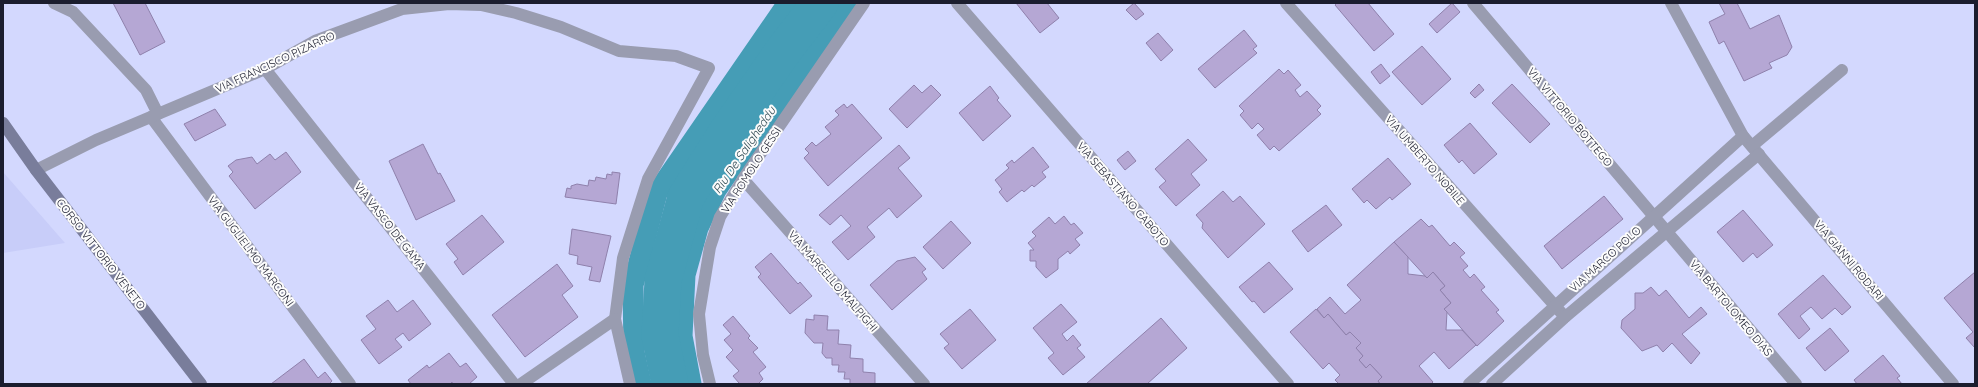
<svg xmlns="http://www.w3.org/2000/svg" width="1978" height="387" font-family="Quicksand,sans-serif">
<rect width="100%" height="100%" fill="#d3d8fe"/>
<polygon fill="#c8cdf9" points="3,172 65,243 3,253"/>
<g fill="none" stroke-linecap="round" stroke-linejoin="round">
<g stroke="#459db6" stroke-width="21">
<polyline points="641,384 634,352 633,285 657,193 788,3"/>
<polyline points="691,384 682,336 685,275 698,228 716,190 846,3"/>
</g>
<polyline stroke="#459db6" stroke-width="37" points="670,384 660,336 663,280 686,197 727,132 784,50 820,3"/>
</g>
<g fill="#b5a7d4" stroke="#8f81ac">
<polygon points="113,3 145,3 165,42 140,55"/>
<polygon points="1016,3 1047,3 1059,18 1040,33"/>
<polygon points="1134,3 1144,14 1136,20 1126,10"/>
<polygon points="1337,3 1368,3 1394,34 1374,51 1335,5"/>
<polygon points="1452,3 1460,12 1437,33 1429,24"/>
<polygon points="1719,3 1737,3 1750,29 1779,15 1792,47 1787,55 1769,63 1772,68 1744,81 1724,41 1719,44 1709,22 1725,14"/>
<polygon points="1244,30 1257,46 1253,49 1257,53 1215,88 1198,69"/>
<polygon points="1158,33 1173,50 1161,61 1146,43"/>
<polygon points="1422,46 1451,79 1422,105 1392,72"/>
<polygon points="1381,64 1390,76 1380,84 1371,72"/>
<polygon points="1279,69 1284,74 1288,70 1301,85 1295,90 1300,97 1307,91 1321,106 1317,110 1321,114 1279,151 1274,146 1270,150 1257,135 1264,129 1258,123 1252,129 1240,115 1244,111 1239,106"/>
<polygon points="1479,84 1484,90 1475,98 1470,93"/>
<polygon points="1512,84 1550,124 1530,143 1492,103"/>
<polygon points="914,85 922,93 931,85 941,95 907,128 889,109"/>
<polygon points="990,86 999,98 997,100 1011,116 983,141 959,113"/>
<polygon points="844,104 847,108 852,104 882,138 828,186 804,158 809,153 805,149 812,142 816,146 831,134 825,127 839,115 835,111"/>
<polygon points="215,109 226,125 195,141 184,124"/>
<polygon points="1470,123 1497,154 1474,174 1462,160 1459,163 1444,145"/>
<polygon points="1188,139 1207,160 1191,174 1200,185 1176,206 1159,187 1166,181 1155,169"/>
<polygon points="423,144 438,174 440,173 455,201 416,220 389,161"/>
<polygon points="899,145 910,158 898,168 922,196 897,218 889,208 867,227 875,237 848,260 832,242 851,226 841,215 830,225 819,215"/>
<polygon points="1033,147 1049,167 1042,172 1046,177 1034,187 1032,185 1024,192 1022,190 1007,202 999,192 1002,189 995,180 1009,168 1006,165 1012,160 1014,163"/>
<polygon points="1128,151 1136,161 1125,170 1117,160"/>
<polygon points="286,152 301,172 255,209 229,176 233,172 228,166 236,160 252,157 257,164 270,154 275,160"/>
<polygon points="1388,158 1411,184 1392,200 1390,197 1376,209 1367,200 1364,203 1352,189"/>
<polygon points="612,172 620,173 616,204 565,197 567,188 571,189 571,186 577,184 588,186 589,180 595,181 596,177 606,179 607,174 612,175"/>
<polygon points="1223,191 1233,202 1240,196 1265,224 1228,258 1202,228 1203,223 1196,215"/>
<polygon points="1604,196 1623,219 1562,269 1544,246"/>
<polygon points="1326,205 1342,225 1308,252 1292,231"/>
<polygon points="1743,210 1773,245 1757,258 1753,253 1743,262 1717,232"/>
<polygon points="482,215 504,242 463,275 454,262 458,259 446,244"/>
<polygon points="1064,216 1071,225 1074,223 1083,233 1075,239 1080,245 1070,254 1068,251 1058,259 1058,269 1046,278 1036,267 1036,261 1030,261 1030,250 1034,250 1028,243 1036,236 1032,232 1049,217 1055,224"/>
<polygon points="1421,219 1429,227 1432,225 1450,246 1454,242 1465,253 1460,257 1468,266 1463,270 1470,278 1474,274 1485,287 1481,290 1499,310 1496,312 1504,321 1477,346 1444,309 1451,303 1440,290 1445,286 1433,272 1427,278 1394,242"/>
<polygon points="951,221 971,243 943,269 923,247"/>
<polygon points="572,229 611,236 600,282 589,280 592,267 577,264 578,256 569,254"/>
<polygon points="1394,242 1408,257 1408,274 1425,276 1427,278 1433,272 1445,286 1440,290 1451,303 1444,309 1447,312 1446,330 1462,330 1476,345 1449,369 1434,352 1419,366 1433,382 1431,384 1380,384 1378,381 1382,377 1370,364 1366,368 1359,360 1363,356 1356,348 1361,343 1350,332 1346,335 1328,314 1324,318 1317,309 1330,297 1345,314 1361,300 1347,285"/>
<polygon points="771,253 798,284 800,282 812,296 790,314 758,277 761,274 755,267"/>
<polygon points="915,257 926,269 922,272 927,279 892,310 870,285 897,261"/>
<polygon points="1269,262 1293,289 1264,313 1254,301 1252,302 1239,287"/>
<polygon points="557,264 573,286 562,295 578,317 525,357 492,315"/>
<polygon points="1975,272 1975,348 1966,338 1973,332 1944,298"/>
<polygon points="1823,275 1851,307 1842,315 1835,308 1822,319 1811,307 1800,316 1810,329 1799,339 1778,314"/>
<polygon points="1651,287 1659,296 1666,290 1689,318 1701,307 1707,314 1682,334 1700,353 1691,364 1672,343 1663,352 1657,345 1642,351 1621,328 1622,320 1635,309 1635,293 1643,293"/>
<polygon points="388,300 397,312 413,300 431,324 409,341 403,333 395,339 402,347 379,364 361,340 376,329 366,316"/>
<polygon points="1061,304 1077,322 1062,334 1067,341 1073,335 1081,345 1077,348 1085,357 1063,375 1048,358 1054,353 1033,328"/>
<polygon points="970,309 996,340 962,369 944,348 949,344 940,334"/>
<polygon points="1316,309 1324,318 1328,314 1346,335 1350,332 1361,343 1356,348 1363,356 1359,360 1366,368 1370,364 1382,377 1378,381 1380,384 1339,384 1335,380 1340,375 1329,363 1323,369 1290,332"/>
<polygon points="814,315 828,316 827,330 839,330 838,344 851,345 850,358 863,359 863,372 875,373 875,384 850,384 850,379 844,379 845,372 838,372 839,365 832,365 832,358 826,358 822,353 823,343 814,343 805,333 806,319 814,320"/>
<polygon points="733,316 750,336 748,338 758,348 753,352 766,367 759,373 763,379 758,384 737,384 739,383 733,376 739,371 726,357 733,350 724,340 731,334 723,325"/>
<polygon points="1161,318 1187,348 1147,384 1086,384"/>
<polygon points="1830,328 1849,351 1825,371 1806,348"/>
<polygon points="449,353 460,367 466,363 477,377 469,384 453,384 452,382 450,384 411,384 408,380 427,365 429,368"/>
<polygon points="1883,355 1900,376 1897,378 1902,384 1857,384 1854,380"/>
<polygon points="304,359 318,378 325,372 332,381 329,384 271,384"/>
</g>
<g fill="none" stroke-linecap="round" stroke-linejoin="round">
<g stroke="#999cb0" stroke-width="12">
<polyline points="54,3 73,12 146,90 158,114"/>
<polyline points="957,3 1288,384"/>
<polyline points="1286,3 1565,317"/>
<polyline points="1473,3 1796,384"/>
<polyline points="1671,3 1743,136 1953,384"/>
<polyline points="265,69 514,384"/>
<polyline points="151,117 350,384"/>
<polyline points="1752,146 1842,70"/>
<polyline points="36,170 96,140 265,69 315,41 402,9 449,4 481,5 516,13 561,27 619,51 676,56 709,68 648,179 623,258 615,319 630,384"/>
<polyline points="743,179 924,384"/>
<polyline points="521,384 615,319"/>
<polyline points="710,384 703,355 699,314 710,247 720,217 743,179 864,3"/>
<polyline points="1469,384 1743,136"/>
<polyline points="1492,384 1564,318 1759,154"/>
</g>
<polyline stroke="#797d9b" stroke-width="12" points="3,123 36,170 201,384"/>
</g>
<g text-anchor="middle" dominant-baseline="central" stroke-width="4" stroke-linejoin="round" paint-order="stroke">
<g font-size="11" fill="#1b1d2e" stroke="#fcfcfc">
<text transform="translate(275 62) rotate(-25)">VIA FRANCISCO PIZARRO</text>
<text transform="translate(1570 117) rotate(50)">VIA VITTORIO BOTTEGO</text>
<text transform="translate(1425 160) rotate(49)">VIA UMBERTO NOBILE</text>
<text transform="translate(751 170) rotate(-57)">VIA ROMOLO GESSI</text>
<text transform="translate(1123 194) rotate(49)">VIA SEBASTIANO CABOTO</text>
<text transform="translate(390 226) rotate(52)">VIA VASCO DE GAMA</text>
<text transform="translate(251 251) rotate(53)">VIA GUGLIELMO MARCONI</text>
<text transform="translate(101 254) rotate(52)">CORSO VITTORIO VENETO</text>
<text transform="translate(1605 259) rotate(-42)">VIA MARCO POLO</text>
<text transform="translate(1849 260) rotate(50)">VIA GIANNI RODARI</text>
<text transform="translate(833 281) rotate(49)">VIA MARCELLO MALPIGHI</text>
<text transform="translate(1731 308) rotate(50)">VIA BARTOLOMEO DIAS</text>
</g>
<g font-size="12" font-style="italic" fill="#2f4a53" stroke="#fcfcfc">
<text transform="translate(744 150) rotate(-56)">Riu De Saligheddu</text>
</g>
</g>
<rect width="1978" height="387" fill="none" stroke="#1b1d2e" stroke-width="8"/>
</svg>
